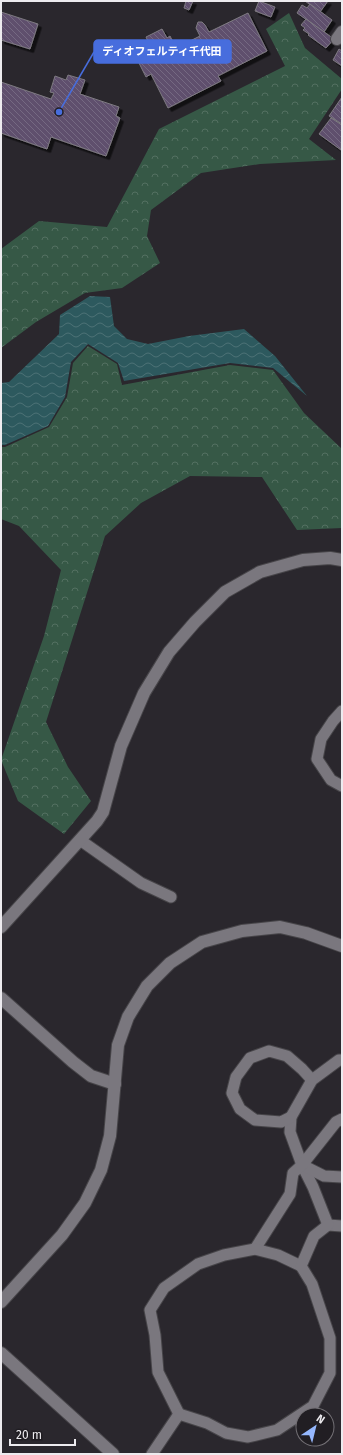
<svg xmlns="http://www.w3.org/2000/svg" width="343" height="1455" font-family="'Fira Sans','Noto Sans JP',sans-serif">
<defs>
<pattern id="forest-crowns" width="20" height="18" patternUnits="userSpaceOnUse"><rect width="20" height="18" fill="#365846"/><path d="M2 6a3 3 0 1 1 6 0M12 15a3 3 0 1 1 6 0" fill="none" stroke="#537061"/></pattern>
<pattern id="water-waves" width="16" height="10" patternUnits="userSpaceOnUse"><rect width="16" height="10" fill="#2d595e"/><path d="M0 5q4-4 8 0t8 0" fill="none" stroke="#4c7175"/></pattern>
<pattern id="building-back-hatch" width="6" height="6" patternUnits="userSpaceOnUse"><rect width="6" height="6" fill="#5e506d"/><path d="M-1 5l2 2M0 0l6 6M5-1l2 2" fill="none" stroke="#756982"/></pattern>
<filter id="shadow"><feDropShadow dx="3.5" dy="3.5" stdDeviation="0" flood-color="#0009"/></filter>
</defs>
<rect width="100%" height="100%" fill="#2a272d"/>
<g fill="url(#forest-crowns)">
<polygon points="289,13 305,48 342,79 342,89 309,139 336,160 260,164 201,173 151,210 147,236 160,263 122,288 85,293 36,322 1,348 1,249 39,221 107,227 159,129 285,66 266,29"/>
<polygon points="88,346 117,364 122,385 230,365 273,370 304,413 342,449 342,528 297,530 262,477 190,476 141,503 105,536 46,722 68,767 91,801 64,834 18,801 1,760 44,636 61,570 19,526 1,519 1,447 5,447 49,427 67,397 73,363"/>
</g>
<polygon fill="url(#water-waves)" points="90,296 110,297 114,326 127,339 148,344 189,336 244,329 275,356 307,396 273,368 230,363 124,381 118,363 88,344 71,362 65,397 48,426 5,445 1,445 1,383 9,382 59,334 60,315"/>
<g fill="url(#building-back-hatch)" stroke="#7e7a81" filter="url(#shadow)">
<polygon points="186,1 193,1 189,10 184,8"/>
<polygon points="259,1 275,7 271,17 255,11"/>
<polygon points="305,1 328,1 320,12"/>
<polygon points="310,4 332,20 324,32 297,13 302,5 307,8"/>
<polygon points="1,12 38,24 30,49 1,40"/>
<polygon points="248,13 267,51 218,76 221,81 168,108 151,74 146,77 138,61 153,53 156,58 200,36 196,28 198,22 202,22 205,25 209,32"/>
<polygon points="306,19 334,39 326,48 308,35 309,34 303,30 305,28 301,25"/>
<polygon points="162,29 167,38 170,36 174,44 170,46 173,50 156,58 146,37"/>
<polygon points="339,49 342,51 342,66 333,60"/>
<polygon points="68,75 85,80 80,94 119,107 116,116 120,118 106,156 51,137 47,149 1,133 1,82 51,99 54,93 50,92 55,76 66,80"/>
<polygon points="342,97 342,124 329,116"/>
<polygon points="331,118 342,125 341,150 319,134"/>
</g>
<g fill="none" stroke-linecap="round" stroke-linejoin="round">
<g stroke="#474549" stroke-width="13">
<g id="service">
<polyline points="342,711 333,721 321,739 317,759 331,780 342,786"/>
<polyline points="80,840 141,883 171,897"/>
<polyline points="342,1060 339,1060 312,1080 291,1117 290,1132 302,1165 313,1187 328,1225 342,1226"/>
<polyline points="291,1117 281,1122 255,1120 240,1109 232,1093 236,1077 250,1058 269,1051 287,1056 302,1069 312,1080"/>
<polyline points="302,1165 324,1176 342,1177"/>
<polyline points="255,1249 290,1194 293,1173 302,1165 336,1122 342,1119"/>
<polyline points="179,1414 158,1372 155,1335 150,1310 164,1288 198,1264 224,1255 255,1249 278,1255 301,1266"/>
<polyline points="152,1454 179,1414 207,1423 226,1433 248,1437 277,1430 313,1406 330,1373 330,1338 312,1284 301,1266 314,1236 328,1225"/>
</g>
</g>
<g stroke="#474549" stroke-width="14">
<g id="minor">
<polyline points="337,39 342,32"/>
<polyline points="1,927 97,821 103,812 121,746 144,693 169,652 195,622 225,592 260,572 303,560 330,558 342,560"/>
<polyline points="1,998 73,1062 91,1076 115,1084"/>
</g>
</g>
<g stroke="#474549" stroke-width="14">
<g id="tertiary">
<polyline points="1,1302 62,1235 85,1203 101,1170 110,1136 118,1045 128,1017 147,986 170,963 202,942 242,931 280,927 306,933 342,946"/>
<polyline points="1,1353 113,1454"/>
</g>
</g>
<use href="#service" stroke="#7a777e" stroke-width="11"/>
<use href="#minor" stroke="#7a777e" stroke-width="12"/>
<use href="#tertiary" stroke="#7a777e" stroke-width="12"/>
</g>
<path fill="none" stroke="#476ddd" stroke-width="1.5" d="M59 112L94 52"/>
<circle fill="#476ddd" stroke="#211e23" stroke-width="1.5" cx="59" cy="112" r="4"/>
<rect fill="#476ddd" stroke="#476ddd" stroke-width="1.5" x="94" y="40" width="137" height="23" rx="4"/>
<g font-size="11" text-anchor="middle" font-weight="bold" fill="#fff">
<text x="162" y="55">ディオフェルティ千代田</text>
</g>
<rect width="343" height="1455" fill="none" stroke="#edebef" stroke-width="4"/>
<g transform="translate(315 1427) rotate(35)"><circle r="19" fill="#211e23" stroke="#737075"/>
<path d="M0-3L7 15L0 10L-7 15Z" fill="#95b7fd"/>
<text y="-6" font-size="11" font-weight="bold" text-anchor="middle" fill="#edebef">N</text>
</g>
<path d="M10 1439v6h65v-6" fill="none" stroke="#edebef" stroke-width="2"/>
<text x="16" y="1439" font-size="12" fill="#edebef" stroke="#211e23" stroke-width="3" paint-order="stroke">20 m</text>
</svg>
